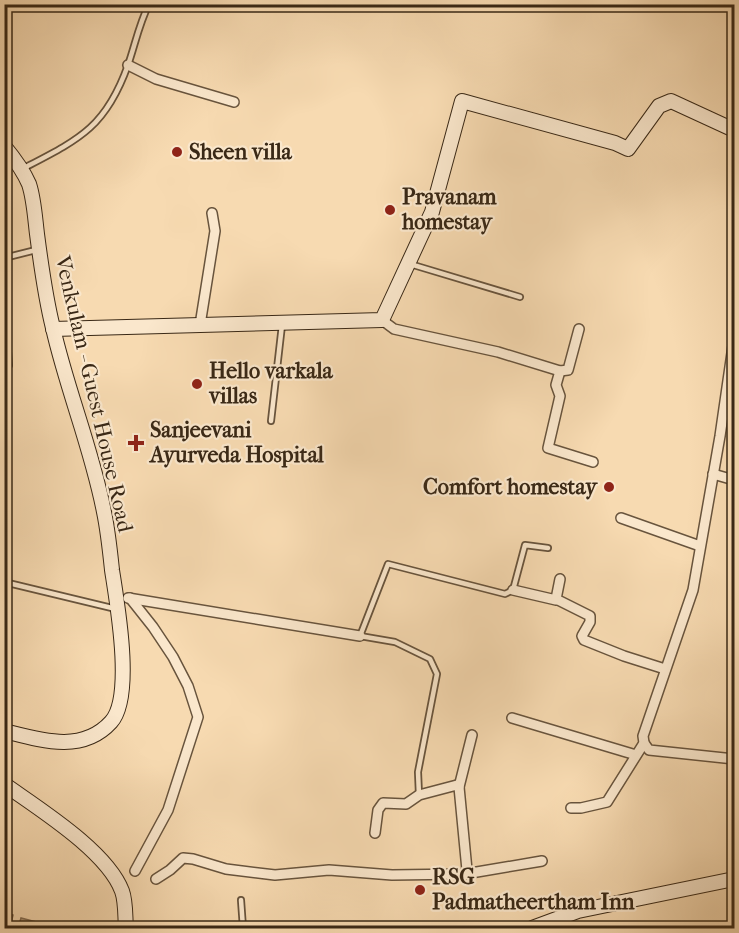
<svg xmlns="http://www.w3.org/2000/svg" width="739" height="933" font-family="'IM FELL French Canon',serif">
<rect width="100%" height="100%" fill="#f7dab1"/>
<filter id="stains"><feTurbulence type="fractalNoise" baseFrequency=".00333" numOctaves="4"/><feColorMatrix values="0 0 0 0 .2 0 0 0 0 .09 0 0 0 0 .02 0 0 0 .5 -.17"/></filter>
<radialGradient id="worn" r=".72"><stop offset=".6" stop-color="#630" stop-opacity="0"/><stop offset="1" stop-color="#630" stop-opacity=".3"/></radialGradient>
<polygon fill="#b69d7c" stroke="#846e53" stroke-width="1.5" points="4,913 13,915 11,923 19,925 21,918 44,924 43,928 5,928"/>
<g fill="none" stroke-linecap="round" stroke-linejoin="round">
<g stroke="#68543d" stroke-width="8">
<g id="service">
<path d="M24 168C80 139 106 127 128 65 135 45 139 24 149 4"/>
<polyline points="4,258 36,250"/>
<polyline points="410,264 520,297"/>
<polyline points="4,297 9,365"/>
<polyline points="271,421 282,325"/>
<polyline points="4,582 116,609"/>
<polyline points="419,795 418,772 437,674 430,659 395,642 360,636 388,564 505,594 513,590 525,545 548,548"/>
<polyline points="241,900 243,928"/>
</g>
</g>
<g stroke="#68543d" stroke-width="12">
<g id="minor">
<polyline points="128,65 156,79 234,102"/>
<polyline points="382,320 394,329 498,352 560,371 568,370 579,329"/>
<polyline points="200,325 215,231 212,213"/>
<polyline points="560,371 556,385 560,396 548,448 593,462"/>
<polyline points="713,474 734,480"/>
<polyline points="621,518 700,546"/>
<polyline points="560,579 556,599 590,616 590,622 582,636 584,640 624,656 665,669"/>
<polyline points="513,590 556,600"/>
<polyline points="128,598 360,636"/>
<polyline points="130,598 153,627 173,657 188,686 198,717 168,810 135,871"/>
<polyline points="512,718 636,755"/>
<polyline points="644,743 649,750 734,759"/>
<polyline points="459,787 472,735"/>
<polyline points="571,808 581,808 607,802 644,743 643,736 693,590 720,436 734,339"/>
<polyline points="465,874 542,861"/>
<polyline points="156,879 170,870 183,858 193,859 226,869 275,875 329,870 392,875 465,874 467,870 459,787 457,785 419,795 406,804 383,803 378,810 375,833"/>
</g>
</g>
<g stroke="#392816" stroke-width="16">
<g id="secondary">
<path d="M4 146C14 158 23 170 29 184 34 199 35 218 37 234 41 265 45 296 53 328 67 390 92 449 104 512 108 531 110 551 112 570 117 603 134 697 111 722 82 754 40 740 4 731"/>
<polyline points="53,329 382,320 432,212 462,101 615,143 628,149 659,106 671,101 734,130"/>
<path d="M4 784C39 809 107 851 122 891 126 902 125 917 126 928"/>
<polyline points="532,928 578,911 734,879"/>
</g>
</g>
<use href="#service" stroke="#fae7cc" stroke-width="4.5"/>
<use href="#minor" stroke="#fae7cc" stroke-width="9"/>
<use href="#secondary" stroke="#fae7cc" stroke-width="14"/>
</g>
<g fill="#8f2418" stroke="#fae7cc" stroke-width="2">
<circle cx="177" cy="152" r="6"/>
<circle cx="390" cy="210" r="6"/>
<circle cx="197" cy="384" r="6"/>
<path d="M133 434h6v6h6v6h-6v6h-6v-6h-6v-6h6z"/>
<circle cx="609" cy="487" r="6"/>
<circle cx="420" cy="890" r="6"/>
</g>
<g text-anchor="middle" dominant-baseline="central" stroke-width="4.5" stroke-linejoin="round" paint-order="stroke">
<g font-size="22" font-weight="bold" fill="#392816" stroke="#fae7cc" text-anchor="start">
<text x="189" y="152">Sheen villa</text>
<text x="402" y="197">Pravanam<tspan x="402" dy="25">homestay</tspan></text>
<text x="209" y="371">Hello varkala<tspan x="209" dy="25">villas</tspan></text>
<text x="150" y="430">Sanjeevani<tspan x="150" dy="25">Ayurveda Hospital</tspan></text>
<text x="597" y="487" text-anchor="end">Comfort homestay</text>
<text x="432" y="877">RSG<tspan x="432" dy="25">Padmatheertham Inn</tspan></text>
</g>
<g font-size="22" fill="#392816" stroke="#fae7cc">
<text transform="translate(94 394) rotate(77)">Venkulam - Guest House Road</text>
</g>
</g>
<rect width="739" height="933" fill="none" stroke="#f7dab1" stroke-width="24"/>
<rect x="6" y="6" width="727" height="921" fill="none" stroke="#392816" stroke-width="3"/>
<rect x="12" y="12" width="715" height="909" fill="none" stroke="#392816" stroke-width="1.5"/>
<rect width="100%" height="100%" filter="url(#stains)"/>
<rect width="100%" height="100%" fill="url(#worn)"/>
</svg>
